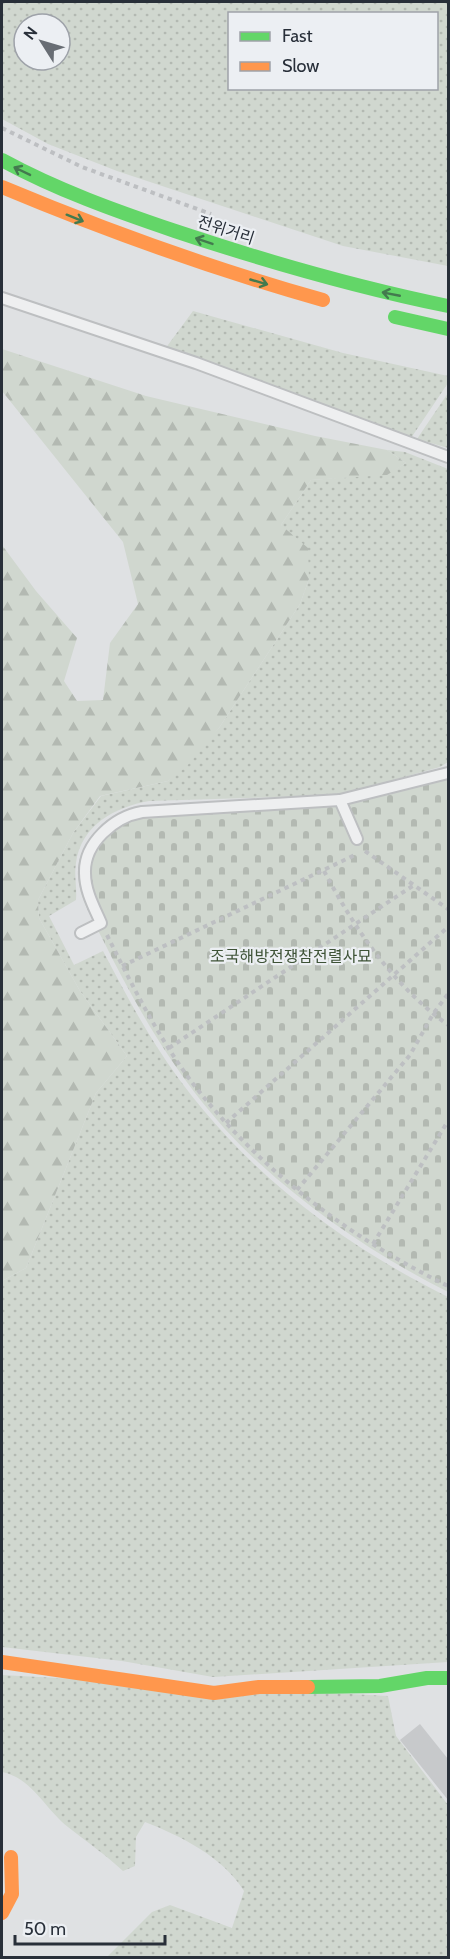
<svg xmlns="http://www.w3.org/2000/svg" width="450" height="1959" font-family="Cabin,'Noto Sans KR',sans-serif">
<defs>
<pattern id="grass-dots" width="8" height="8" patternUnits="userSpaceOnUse" patternTransform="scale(1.5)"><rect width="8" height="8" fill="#d0d7cf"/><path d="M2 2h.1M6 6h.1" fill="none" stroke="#b3b9b2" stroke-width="1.8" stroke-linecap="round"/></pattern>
<pattern id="forest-firs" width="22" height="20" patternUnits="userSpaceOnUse" patternTransform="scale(1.5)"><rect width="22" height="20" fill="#d0d7cf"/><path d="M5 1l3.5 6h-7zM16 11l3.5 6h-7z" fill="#b3b9b2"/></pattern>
<pattern id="cemetery-stones" width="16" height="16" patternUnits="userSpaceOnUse" patternTransform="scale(1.5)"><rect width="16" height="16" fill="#d0d7cf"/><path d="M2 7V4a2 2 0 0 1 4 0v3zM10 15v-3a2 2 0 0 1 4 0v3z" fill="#b3b9b2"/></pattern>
</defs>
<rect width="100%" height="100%" fill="#dfe1e3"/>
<g fill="url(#grass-dots)" fill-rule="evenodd">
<path d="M2 2H448V266L343 246 117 171 48 144 2 119ZM230 14H436V88H230ZM24 24H60V60H24Z"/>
<polygon points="193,311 343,353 448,376 448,383 411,438 165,349"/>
<polygon points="448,393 448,448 417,439"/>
<path d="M387 450 405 452 448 469V762L440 767 340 795 149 801C115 807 81 825 76 863 74 875 77 888 76 900L49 916 74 965 103 951C120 983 137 1016 157 1047 229 1159 331 1239 448 1297V1662L213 1677 122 1661 2 1647V1281L26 1268 96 1093 127 1056 80 991 39 918 38 900 73 833 101 796 168 781 219 728 300 604 309 579 281 525 311 480 387 474 406 463Z"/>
<path d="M2 1675 388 1696 396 1736 448 1805V1957H107L152 1912 170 1905 232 1928 244 1891C223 1857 181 1836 145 1822L136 1837 135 1866 123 1871C106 1855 87 1842 68 1827 45 1809 32 1778 2 1772Z"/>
</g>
<polygon fill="url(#forest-firs)" points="2,349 146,396 315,436 387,450 406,463 387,475 311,480 281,525 308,548 309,579 300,604 219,728 187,766 168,781 100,796 73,833 38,900 39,918 80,991 127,1056 96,1093 26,1268 2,1281 2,545 36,591 77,638 64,681 77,701 103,700 110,643 138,604 123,542 2,391"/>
<path fill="url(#cemetery-stones)" d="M448 769V1292C379 1257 316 1215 258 1162 191 1101 143 1021 103 940 93 920 80 900 78 877 76 842 104 820 133 807L340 797Z"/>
<polygon fill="#c7c9cb" points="420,1724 448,1759 448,1800 400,1740"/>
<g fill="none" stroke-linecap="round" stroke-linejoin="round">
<g stroke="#bdbfc1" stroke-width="14">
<g id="lane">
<polyline points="2,298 196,363 448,457"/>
<polyline points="340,800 357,839"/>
<path d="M81 933 101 923C94 907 85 891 85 873 84 843 114 817 142 812L340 800 448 773"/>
</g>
</g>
<g stroke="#bdbfc2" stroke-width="4" stroke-dasharray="4.5 4.5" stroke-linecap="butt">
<polyline points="2,128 82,167 211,214"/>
<polyline points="365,851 448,909"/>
<path d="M324 871C356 931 393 985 448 1025"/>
<path d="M107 935C133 987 159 1039 194 1085 261 1171 350 1238 448 1286"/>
<polyline points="122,966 357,854"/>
<polyline points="169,1048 414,885"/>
<polyline points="226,1123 448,927"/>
<polyline points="297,1190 410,1055 433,1014 448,994"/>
<polyline points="373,1244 448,1121"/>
</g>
<use href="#lane" stroke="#eeeff0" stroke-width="10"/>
<g stroke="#63d668" stroke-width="14">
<path d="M2 160C57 190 116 211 175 231 265 261 355 287 448 306"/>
<polyline points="395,317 448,329"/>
<polyline points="308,1687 380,1686 427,1678 448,1678"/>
</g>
<g stroke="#ff974d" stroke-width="14">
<path d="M2 187C107 231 213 269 323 300"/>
<polyline points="2,1662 214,1693 259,1687 308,1687"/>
<polyline points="2,1913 12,1894 11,1857"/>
</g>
</g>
<defs><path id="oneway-shaft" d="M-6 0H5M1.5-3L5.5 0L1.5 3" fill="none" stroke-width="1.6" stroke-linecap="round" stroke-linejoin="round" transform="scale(1.5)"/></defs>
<g stroke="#437a4e">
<use href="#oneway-shaft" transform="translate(22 171) rotate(-154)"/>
<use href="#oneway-shaft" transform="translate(75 218) rotate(22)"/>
<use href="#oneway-shaft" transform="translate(204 241) rotate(-161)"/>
<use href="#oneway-shaft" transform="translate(259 282) rotate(16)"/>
<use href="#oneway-shaft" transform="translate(391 294) rotate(-169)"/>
</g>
<g text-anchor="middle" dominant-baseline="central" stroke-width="4.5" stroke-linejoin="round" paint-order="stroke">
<g font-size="16" fill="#282f39" stroke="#eceff3">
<text transform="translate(226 230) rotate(18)">전위거리</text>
</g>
<g font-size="16" fill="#3e5337" stroke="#eceff3">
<text x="291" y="956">조국해방전쟁참전렬사묘</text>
</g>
</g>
<rect width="450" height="1959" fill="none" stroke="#282f39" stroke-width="6"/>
<rect x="228" y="12" width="210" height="78" fill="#eceff3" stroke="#9ea2a9" stroke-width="1.5"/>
<rect x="240" y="32" width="30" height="9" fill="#63d668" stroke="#9ea2a9" stroke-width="1.5"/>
<text x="282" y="42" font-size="18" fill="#282f39">Fast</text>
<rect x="240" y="62" width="30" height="9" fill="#ff974d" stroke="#9ea2a9" stroke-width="1.5"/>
<text x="282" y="72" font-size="18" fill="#282f39">Slow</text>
<g transform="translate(42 42) rotate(307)"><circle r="28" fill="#eceff3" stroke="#9ea2a9" stroke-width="1.5"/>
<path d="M0-4.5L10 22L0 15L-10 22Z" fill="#686d74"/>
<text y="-9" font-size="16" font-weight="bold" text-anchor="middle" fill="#282f39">N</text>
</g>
<path d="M15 1935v9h150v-9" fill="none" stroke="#282f39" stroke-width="3"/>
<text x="24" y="1935" font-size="18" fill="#282f39" stroke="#eceff3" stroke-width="4.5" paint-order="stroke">50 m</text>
</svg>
